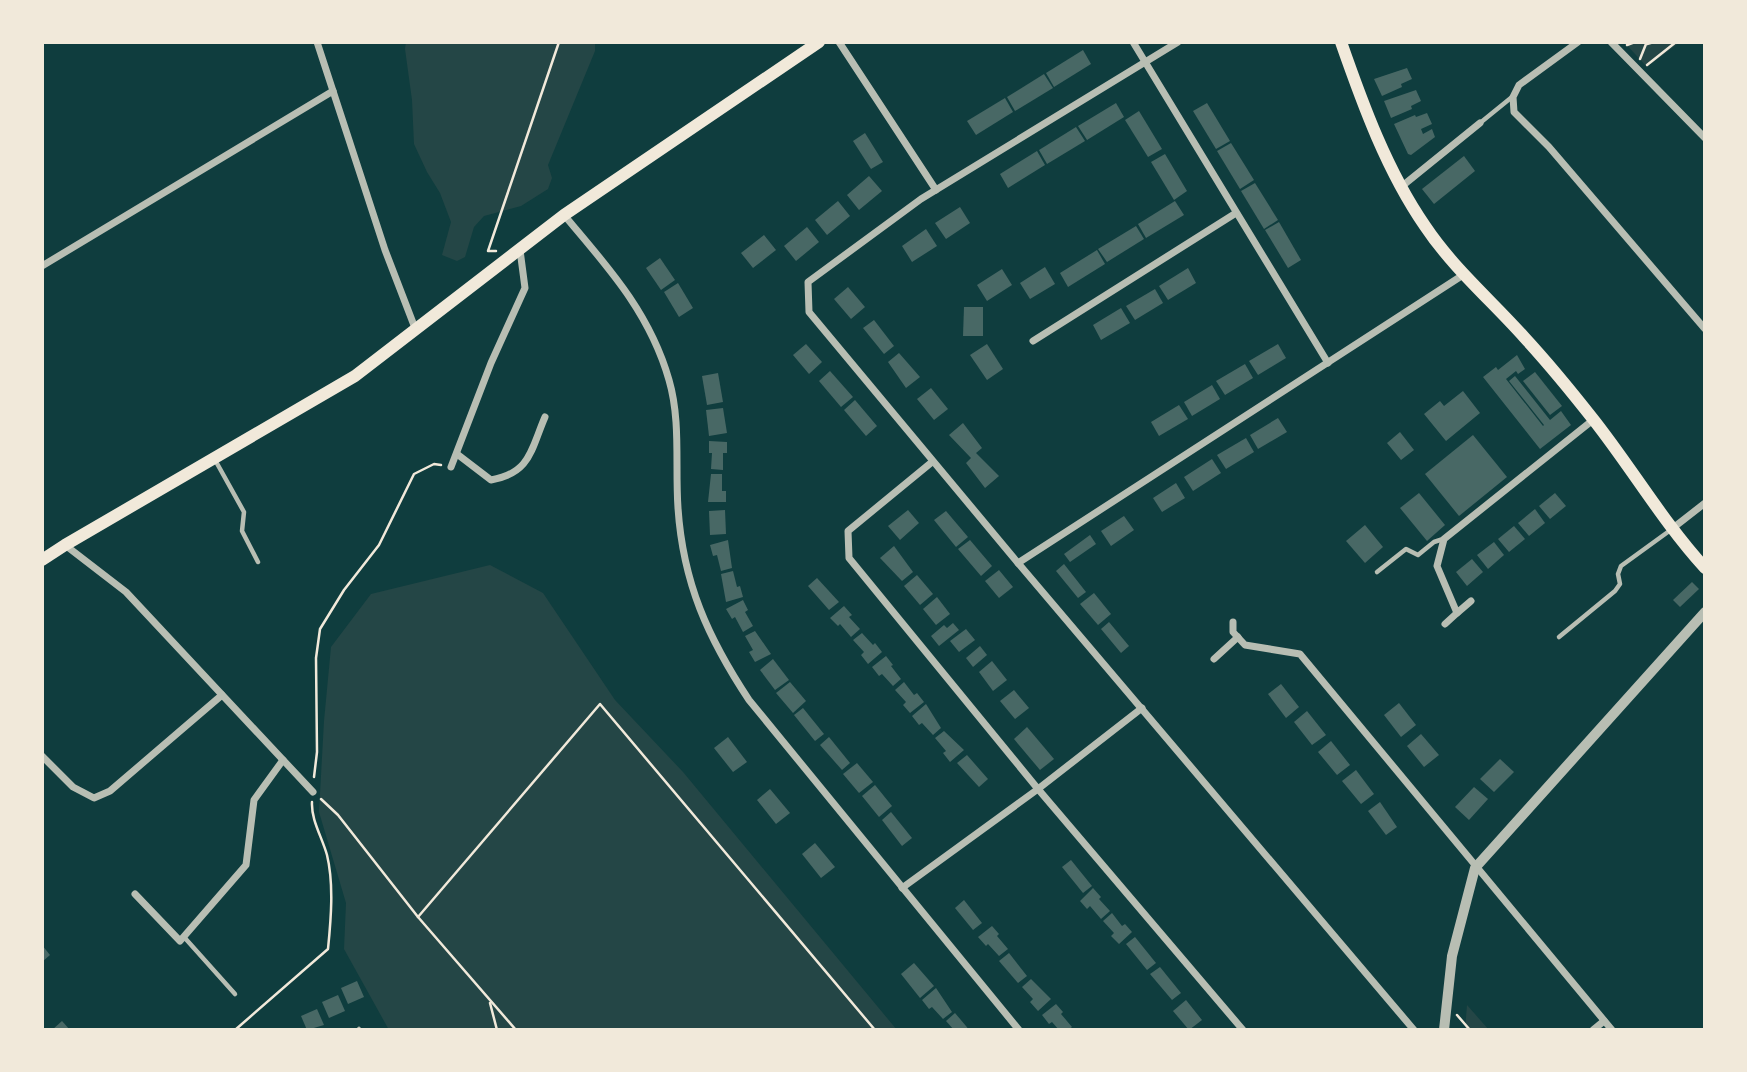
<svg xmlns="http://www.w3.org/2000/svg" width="1747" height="1072" font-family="Ubuntu,sans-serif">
<rect width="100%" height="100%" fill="#0f3d3e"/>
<g fill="#244646">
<polygon points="406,42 595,42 595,51 548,165 552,178 548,189 521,206 484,216 474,227 465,257 457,261 442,255 451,222 440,193 427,172 414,144 412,100 405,49"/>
<polygon points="1624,42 1680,42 1647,67"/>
<polygon points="490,565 543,593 615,700 683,772 897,1030 389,1030 344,949 346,903 319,812 324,721 331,647 371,594"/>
<polygon points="1467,1005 1489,1030 1465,1030"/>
</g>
<g fill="#486865">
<polygon points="1083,50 1091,64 1054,87 1046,73"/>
<polygon points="1407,68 1412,79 1401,84 1402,87 1382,96 1374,79"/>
<polygon points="1044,74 1053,88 1015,111 1007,97"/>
<polygon points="1416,90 1421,101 1411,106 1412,109 1391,118 1384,101"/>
<polygon points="1005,98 1013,112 976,135 967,121"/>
<polygon points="1116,103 1124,117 1087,140 1078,126"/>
<polygon points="1207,103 1230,141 1216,149 1193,111"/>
<polygon points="1139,111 1162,149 1148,157 1125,120"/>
<polygon points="1427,113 1432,124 1421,129 1423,134 1432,129 1435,137 1411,155 1408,154 1394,124 1415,115 1416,117"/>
<polygon points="1076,127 1085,141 1047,164 1039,150"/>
<polygon points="865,133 883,162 871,169 853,141"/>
<polygon points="1231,143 1254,180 1240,189 1217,151"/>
<polygon points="1037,151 1045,165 1008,188 1000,174"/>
<polygon points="1165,154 1187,191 1174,200 1151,162"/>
<polygon points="1464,156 1475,171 1434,204 1422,189"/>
<polygon points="869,176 882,191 859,210 847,195"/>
<polygon points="1255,183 1278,220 1264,229 1241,191"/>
<polygon points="838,201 850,216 827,235 815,220"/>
<polygon points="1175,201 1184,215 1146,238 1138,224"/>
<polygon points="960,207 970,223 946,239 935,223"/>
<polygon points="1279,222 1301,260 1288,268 1265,230"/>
<polygon points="1136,226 1144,239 1107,262 1098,249"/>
<polygon points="807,227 819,242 796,261 784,246"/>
<polygon points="926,229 937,246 912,262 902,246"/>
<polygon points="764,235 776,250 753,268 741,253"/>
<polygon points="1097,250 1105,264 1068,287 1060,273"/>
<polygon points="660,258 675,280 661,290 646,268"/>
<polygon points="1045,267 1055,284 1030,299 1020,283"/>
<polygon points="1188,268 1196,283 1168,300 1159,286"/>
<polygon points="1002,269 1012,285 987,301 977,285"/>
<polygon points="678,283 693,308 679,317 664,292"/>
<polygon points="848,287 865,307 851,319 834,299"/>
<polygon points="1155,289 1163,303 1135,320 1126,306"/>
<polygon points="964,307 983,307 983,336 963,336"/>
<polygon points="1121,308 1130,323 1101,340 1093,325"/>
<polygon points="874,320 894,346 884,354 863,328"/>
<polygon points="806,344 822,362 809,374 793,355"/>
<polygon points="987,344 1003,369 987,380 970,355"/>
<polygon points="1278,344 1286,358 1258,375 1249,361"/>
<polygon points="899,353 920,377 906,388 888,362"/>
<polygon points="1517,355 1525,369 1518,374 1516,371 1506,379 1543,426 1544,425 1509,381 1515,376 1550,420 1561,411 1571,425 1540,449 1483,377 1496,367 1498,370"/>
<polygon points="1245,364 1253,378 1225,395 1216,381"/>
<polygon points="830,371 853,397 841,407 819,381"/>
<polygon points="1535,372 1562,406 1550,415 1523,381"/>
<polygon points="718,373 723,402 707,405 702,376"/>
<polygon points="1212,385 1220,399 1192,416 1184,402"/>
<polygon points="931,388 948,409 934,420 917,399"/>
<polygon points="1463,391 1480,413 1446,441 1424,414 1440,401 1444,406"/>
<polygon points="855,400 877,426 866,436 844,410"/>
<polygon points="1179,405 1188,419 1159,436 1151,422"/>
<polygon points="723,408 727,433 709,436 706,410"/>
<polygon points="1278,418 1287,432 1258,449 1250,435"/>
<polygon points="963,423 982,448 976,453 999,476 985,488 966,463 971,458 949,435"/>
<polygon points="1400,432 1414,450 1401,460 1387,443"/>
<polygon points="1473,435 1507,477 1459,516 1425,474"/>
<polygon points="1246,438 1254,452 1226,469 1217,455"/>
<polygon points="709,441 727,442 727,453 723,453 723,470 711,469 712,453 709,453"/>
<polygon points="1212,459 1221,473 1193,491 1184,477"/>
<polygon points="711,474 722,474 722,491 726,491 726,502 708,502"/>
<polygon points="1176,483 1185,498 1162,512 1153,498"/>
<polygon points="1419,493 1445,525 1427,541 1400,508"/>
<polygon points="1555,493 1566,506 1550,519 1539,506"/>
<polygon points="1535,509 1545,523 1529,536 1518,523"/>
<polygon points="725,510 726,534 710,535 709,511"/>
<polygon points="908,510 919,523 900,540 888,526"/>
<polygon points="946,511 968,537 956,547 934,520"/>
<polygon points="1124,516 1134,530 1111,546 1101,531"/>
<polygon points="1365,525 1383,547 1365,563 1346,541"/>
<polygon points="1514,526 1525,539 1509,552 1498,539"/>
<polygon points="1090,535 1096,544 1070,562 1064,554"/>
<polygon points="728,540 732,568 721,571 717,555 713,556 710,545"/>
<polygon points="970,540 992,566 981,576 958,549"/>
<polygon points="1494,542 1504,555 1488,569 1477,555"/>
<polygon points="894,546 913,572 902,581 880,558"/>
<polygon points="1472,559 1483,572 1467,586 1456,572"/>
<polygon points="1064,564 1086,592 1078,598 1056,571"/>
<polygon points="999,570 1013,587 999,598 985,581"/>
<polygon points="733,571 737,587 740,586 743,597 726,602 721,574"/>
<polygon points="917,575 933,594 920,605 904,586"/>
<polygon points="817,578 839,602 829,610 808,586"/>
<polygon points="1692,582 1699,589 1680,607 1673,600"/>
<polygon points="1094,593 1111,614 1098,625 1080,604"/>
<polygon points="937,597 950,614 936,625 923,609"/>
<polygon points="743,600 748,610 745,612 753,626 743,632 735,617 732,619 726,609"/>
<polygon points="844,606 852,615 849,617 860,629 851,637 840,624 838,626 830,618"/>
<polygon points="1109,622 1129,646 1121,653 1101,629"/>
<polygon points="953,623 959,630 939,646 931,636 944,625 947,628"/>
<polygon points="966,629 975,640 959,652 950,641"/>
<polygon points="755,631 771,654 755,662 749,652 753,650 745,636"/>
<polygon points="862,633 873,645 875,643 882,652 868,664 861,655 864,652 853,640"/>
<polygon points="980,646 987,655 973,667 966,658"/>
<polygon points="886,656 893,665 891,666 901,679 893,686 882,674 879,676 872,667"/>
<polygon points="773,659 789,680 775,690 760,670"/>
<polygon points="992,661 1007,680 993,691 979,672"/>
<polygon points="790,682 806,701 793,713 776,693"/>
<polygon points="904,682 914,695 917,693 924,702 910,713 903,705 906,702 895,690"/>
<polygon points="1281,684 1299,707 1286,718 1268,694"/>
<polygon points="1014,690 1029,708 1015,719 1000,701"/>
<polygon points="1399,703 1416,725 1401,737 1384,715"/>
<polygon points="926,704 941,728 933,735 922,723 919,725 912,716"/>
<polygon points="803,708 824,734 815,741 794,715"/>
<polygon points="1307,711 1326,735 1312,745 1294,722"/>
<polygon points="1027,727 1054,759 1040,770 1014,739"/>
<polygon points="944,731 964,750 950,762 943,753 946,751 935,738"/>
<polygon points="1421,734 1439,755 1424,767 1407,746"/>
<polygon points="728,737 747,762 733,772 714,748"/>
<polygon points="829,737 850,763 842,770 820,745"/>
<polygon points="1331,741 1350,765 1337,775 1318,752"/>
<polygon points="967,755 988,779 979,787 957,763"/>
<polygon points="1500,759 1514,772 1494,792 1480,779"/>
<polygon points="857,763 873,782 859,793 843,774"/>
<polygon points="1356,770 1374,794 1361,804 1342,781"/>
<polygon points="875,785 892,806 879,817 862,796"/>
<polygon points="1474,787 1488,799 1469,820 1455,807"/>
<polygon points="770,789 790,813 776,824 757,800"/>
<polygon points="1380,802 1397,827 1386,835 1368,811"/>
<polygon points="891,812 912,838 902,846 882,820"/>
<polygon points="815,843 835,867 821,878 802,854"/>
<polygon points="1071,860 1092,886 1083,893 1062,867"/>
<polygon points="1093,888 1101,897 1099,899 1110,911 1101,919 1090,906 1087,909 1080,901"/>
<polygon points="964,900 982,923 973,930 955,908"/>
<polygon points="1112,913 1122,926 1125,924 1132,932 1119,944 1111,936 1114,933 1103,921"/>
<polygon points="992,926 999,934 997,936 1008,949 999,956 988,944 986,946 978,937"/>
<polygon points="1135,937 1156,963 1147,970 1126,944"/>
<polygon points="42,945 50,955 42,962"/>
<polygon points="1009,953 1027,976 1018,983 999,961"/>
<polygon points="914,963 934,986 920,998 901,974"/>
<polygon points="1160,967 1181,993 1172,1000 1150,974"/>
<polygon points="1031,979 1051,999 1038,1011 1030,1002 1033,999 1022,987"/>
<polygon points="357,981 364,997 348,1004 341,988"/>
<polygon points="936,988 952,1012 943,1019 932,1007 929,1009 922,1000"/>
<polygon points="338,995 345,1011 329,1018 322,1002"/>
<polygon points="1186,1000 1202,1020 1189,1030 1173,1011"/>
<polygon points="1056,1004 1063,1012 1061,1014 1072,1027 1068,1030 1059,1030 1052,1022 1049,1024 1042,1015"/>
<polygon points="317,1009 324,1025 307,1030 301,1016"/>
<polygon points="955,1013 966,1026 969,1030 954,1030 946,1021"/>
<polygon points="62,1021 70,1030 52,1030"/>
</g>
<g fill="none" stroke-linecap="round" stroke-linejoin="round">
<g stroke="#f1e9da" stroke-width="2.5">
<polyline points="1643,42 1647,44 1654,42"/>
<polyline points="1627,45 1635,42"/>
<polyline points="1640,59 1646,44"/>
<polyline points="1647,65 1676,42"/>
<polyline points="496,251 488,251 559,42"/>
<polyline points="314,777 317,752 316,658 320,629 344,590 379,545 414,474 434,464 441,465"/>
<polyline points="321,799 338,815 418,917 516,1030"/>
<polyline points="418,917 600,704 875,1030"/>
<polyline points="490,1003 497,1030"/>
<polyline points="1457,1015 1470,1030"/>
<path d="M235 1030 328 949C331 919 334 884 327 855 322 837 311 820 312 802"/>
</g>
<g stroke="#b8beb3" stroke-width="4.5">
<polyline points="1480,123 1512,97"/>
<polyline points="214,458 244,512 242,531 258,562"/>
<polyline points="1377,572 1406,549 1418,555 1434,542 1443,539"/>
<polyline points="1559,637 1615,591 1620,584 1618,574 1621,566 1672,529"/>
<polyline points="184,937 235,994"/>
<polyline points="358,1030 359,1029"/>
</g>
<g stroke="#b8beb3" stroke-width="7">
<polyline points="317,42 385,250 415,328"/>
<polyline points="839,42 936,190"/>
<polyline points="1133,42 1328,363"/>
<polyline points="1178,42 921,199 808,282 809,312 1018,563 1414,1030"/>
<polyline points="1578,42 1519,85 1513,97 1514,112 1549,147 1705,329"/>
<polyline points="1611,42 1705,138"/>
<polyline points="1401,187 1480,123"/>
<path d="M564 215C608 267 650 313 669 380 681 421 675 466 678 508 683 583 708 638 749 700L1019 1030"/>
<polyline points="42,266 333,91"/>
<polyline points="1033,341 1236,213"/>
<path d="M457 454 491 480C531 473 531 449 545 417"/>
<polyline points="932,462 848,531 849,558 1038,789 1243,1030"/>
<polyline points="451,467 491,363 525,288 520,250"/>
<polyline points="1673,528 1705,503"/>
<polyline points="65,545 126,592 313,792"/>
<polyline points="1018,563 1463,275"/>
<polyline points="1471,601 1457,613 1437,566 1444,539 1593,420"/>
<polyline points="1233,622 1233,632 1245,645 1300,654 1612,1030"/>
<polyline points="1445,624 1457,613"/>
<polyline points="1214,659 1238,637"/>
<polyline points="42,756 73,787 94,798 110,791 222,695"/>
<polyline points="902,888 1038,789 1142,708"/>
<polyline points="135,894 180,941 246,865 254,800 283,760"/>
<polyline points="1593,1030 1604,1021"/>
</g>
<polyline stroke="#b8beb3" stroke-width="10" points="1444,1030 1452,956 1475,868 1705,612"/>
<path stroke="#f1e9da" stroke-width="12" d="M1341 42C1363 105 1387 171 1425 226 1453 268 1491 300 1524 337 1548 363 1571 391 1593 419 1631 467 1663 522 1705 568"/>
<polyline stroke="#f1e9da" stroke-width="12" points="42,560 65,545 355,376 564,215 819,42"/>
</g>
<rect width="1747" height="1072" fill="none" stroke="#f1e9da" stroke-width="88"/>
</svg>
